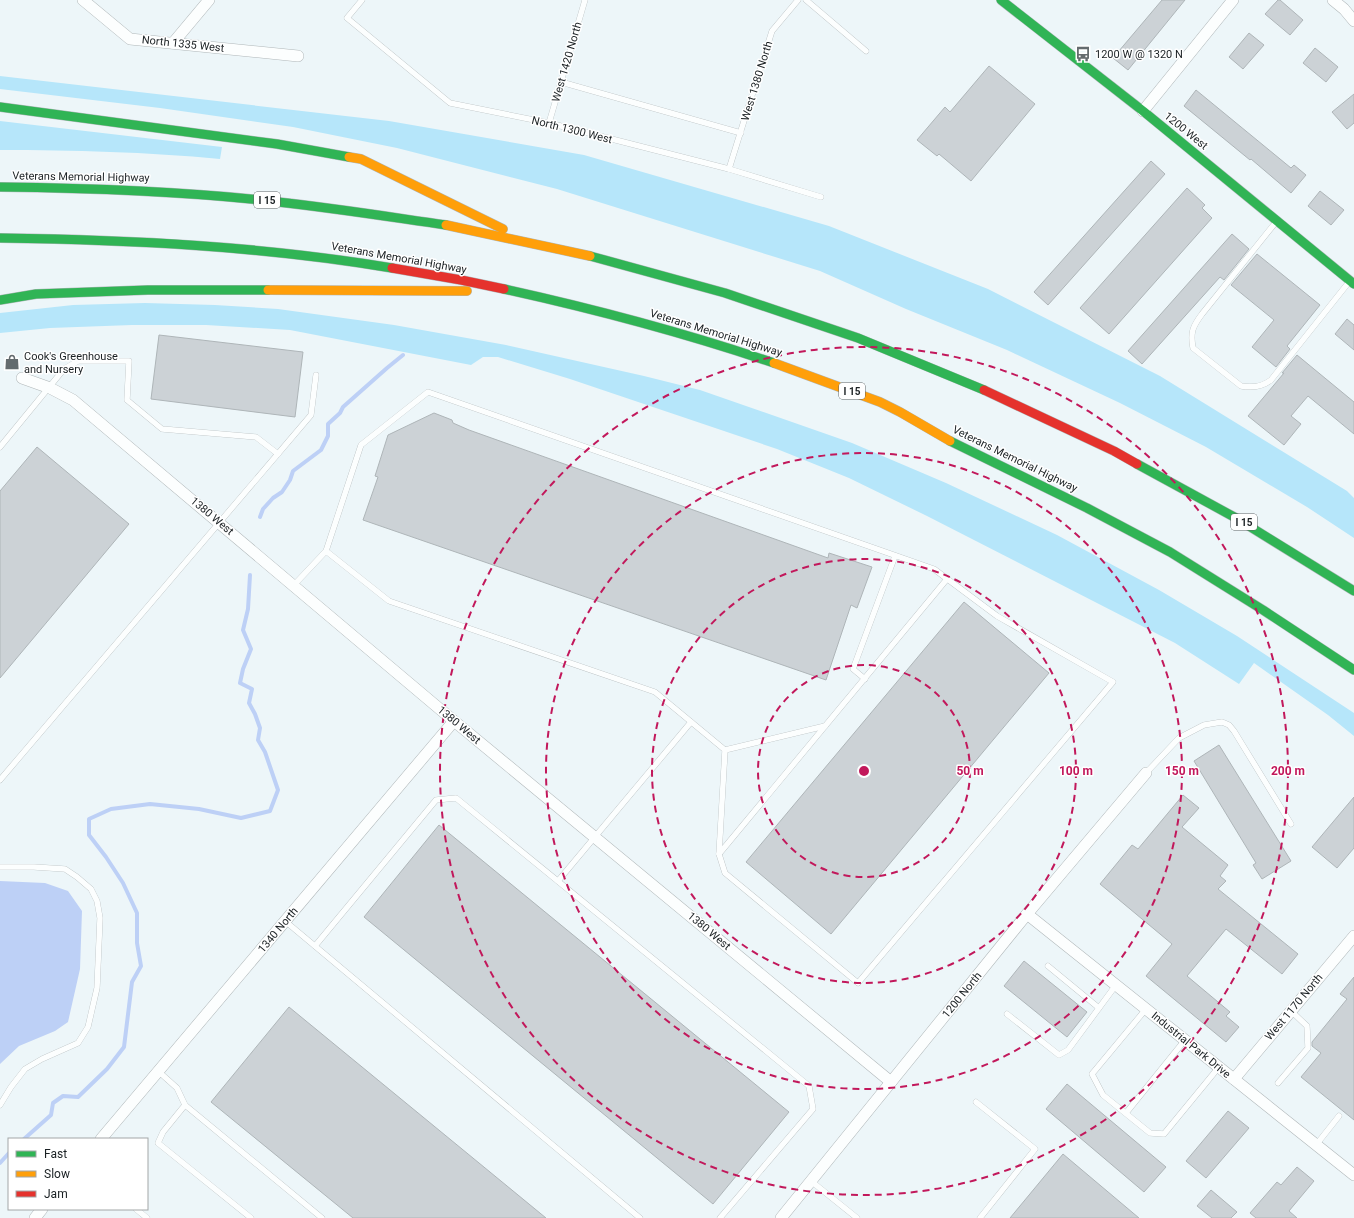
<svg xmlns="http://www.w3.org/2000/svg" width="1354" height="1218" font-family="Roboto,sans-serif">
<rect width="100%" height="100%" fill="#edf6f9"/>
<g fill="#b6e6fa">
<polygon points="0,76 389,121 584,155 829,226 988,289 1160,376 1347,491 1354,498 1354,538 1307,507 1206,447 1120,403 1007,350 906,309 820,271 557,189 397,148 293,127 160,108 0,89"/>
<path d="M0 121 222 147 220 159C147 152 73 150 0 150Z"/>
<polygon points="145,303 215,305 278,309 394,325 506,345 644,376 700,390 852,443 946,483 1057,535 1159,590 1237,636 1354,713 1354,736 1328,715 1254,663 1239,684 1175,643 927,516 849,478 777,449 570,379 498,357 483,357 471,365 290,330 206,325 132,325 50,328 0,333 0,313 73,305"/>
</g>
<polygon fill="#bdd0f6" points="0,881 45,883 68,891 82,911 80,969 68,1022 55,1031 19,1046 0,1064"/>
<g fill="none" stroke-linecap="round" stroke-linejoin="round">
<g stroke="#bdd0f6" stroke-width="4">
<polyline points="260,517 263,509 273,498 282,492 290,480 293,471 321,450 328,436 328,424 340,413 343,407 387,368 403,355"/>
<polyline points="24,1139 51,1115 53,1103 63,1096 78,1097 107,1069 124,1047 132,982 141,966 137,943 137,913 123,883 106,857 89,835 89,819 111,809 150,804 199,809 241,818 270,811 278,790 265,752 258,740 260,728 255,714 249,703 252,689 240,683 243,669 251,649 243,630 248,609 250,575"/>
<polyline points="0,1163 9,1153"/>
</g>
</g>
<g fill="#ccd2d6" stroke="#aeb5b8">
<polygon points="1162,0 1185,0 1128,70 1113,58"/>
<polygon points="1278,0 1280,0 1303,20 1290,35 1265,14"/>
<polygon points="1249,33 1264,45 1243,69 1229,57"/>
<polygon points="1315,48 1338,67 1326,82 1303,63"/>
<polygon points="989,66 1035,104 971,181 939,154 937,156 917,140 945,107 950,112"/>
<polygon points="1196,90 1291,168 1294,165 1306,175 1291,193 1251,159 1250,160 1184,106"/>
<polygon points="1354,94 1354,123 1347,129 1332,112"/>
<polygon points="1151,161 1165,174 1048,305 1034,292"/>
<polygon points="1187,188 1205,205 1202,208 1212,218 1109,334 1080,308"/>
<polygon points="1320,191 1344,210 1331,225 1308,206"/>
<polygon points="1232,234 1249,249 1224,280 1220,277 1142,364 1128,351"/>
<polygon points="1257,254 1320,305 1287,346 1290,349 1276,367 1252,347 1274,320 1231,285"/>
<polygon points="1347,319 1354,325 1354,350 1335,334"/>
<polygon points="159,335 303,352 295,417 151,399"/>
<polygon points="1297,355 1354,402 1354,434 1308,396 1291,416 1301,424 1284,445 1248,416 1284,373 1282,373"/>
<polygon points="434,413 452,420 453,423 469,430 828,558 829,553 872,567 857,608 851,605 826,680 363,520 378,477 375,476 388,435"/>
<polygon points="37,447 129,524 0,678 0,491"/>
<polygon points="964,602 1049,673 831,934 746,862"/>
<polygon points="1219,745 1291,861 1262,879 1253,865 1256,863 1194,761"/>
<polygon points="1183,795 1199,808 1182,827 1228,865 1220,876 1226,881 1218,889 1298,954 1282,974 1226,929 1187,976 1230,1012 1226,1016 1239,1027 1226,1042 1146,976 1172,944 1100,884 1132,845 1138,849"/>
<polygon points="1354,797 1354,848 1337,868 1312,847"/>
<polygon points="439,825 789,1112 713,1204 364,917"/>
<polygon points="1024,961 1087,1012 1067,1037 1004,986"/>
<polygon points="1354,977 1354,1120 1301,1077 1321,1053 1312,1046 1312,1042 1347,999 1340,994"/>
<polygon points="289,1007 546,1218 353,1218 211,1102"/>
<polygon points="1067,1084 1166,1167 1144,1192 1046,1109"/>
<polygon points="1228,1111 1249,1128 1206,1178 1186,1161"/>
<polygon points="1063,1154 1139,1218 1010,1218"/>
<polygon points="1297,1167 1314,1181 1289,1211 1297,1218 1256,1218 1250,1213 1277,1182 1281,1185"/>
<polygon points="1211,1190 1237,1212 1231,1218 1212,1218 1197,1206"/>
</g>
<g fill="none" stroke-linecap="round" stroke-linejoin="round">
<g stroke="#b0b7b9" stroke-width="6">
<g id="lane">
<polyline points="362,0 347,18 450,103 549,123 729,169 821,197"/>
<polyline points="806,0 866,51"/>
<polyline points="561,82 741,133"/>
<polyline points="549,123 585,0"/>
<polyline points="729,169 772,31 798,0"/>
<path d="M1276 222 1202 314C1193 326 1190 332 1193 348L1241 386C1252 388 1262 387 1271 380L1349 282"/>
<polyline points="0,447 64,369 78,361 129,361 127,400 162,429 256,437 278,454"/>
<polyline points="294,585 326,551 361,445 428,392 934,569 997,616 1113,682 858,983 725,873 719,854 725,750 655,692 389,601 326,551"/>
<polyline points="865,679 853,669 895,556"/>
<polyline points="725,750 825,726"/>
<polyline points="1146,773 1179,738 1204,725 1222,722 1229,725 1234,731 1291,824"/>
<polyline points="0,780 311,415 316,375"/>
<polyline points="719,854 947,579"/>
<polyline points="0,867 34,867 65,869 77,877 91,889 97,901 100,918 97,988 88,1027 78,1043 42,1059 25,1069 11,1087 0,1105"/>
<polyline points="558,881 691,722"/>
<polyline points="285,921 640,1218"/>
<polyline points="315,946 436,800 456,798 809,1086 813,1109 720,1218"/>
<polyline points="1048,966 1099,1008"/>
<polyline points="1146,1009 1092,1074 1103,1095 1150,1133 1164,1134 1219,1067"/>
<polyline points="1007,1014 1059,1055 1068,1050 1116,985"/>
<polyline points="158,1071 177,1088 185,1105 163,1132 158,1143 251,1218"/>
<polyline points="1278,1083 1308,1048 1307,1026 1291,1011"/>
<polyline points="976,1102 1035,1149 980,1218"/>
<polyline points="185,1105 322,1218"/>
<polyline points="1126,1113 1185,1040"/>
<polyline points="1316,1145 1339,1116"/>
<polyline points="811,1181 857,1218"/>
<polyline points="136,1209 147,1218"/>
</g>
</g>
<g stroke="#b0b7b9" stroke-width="12">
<g id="street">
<polyline points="83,0 130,39 298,56"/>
<polyline points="1333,0 1344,9 1354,21"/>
<polyline points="173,43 209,0"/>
<polyline points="1143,111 1233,0"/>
<polyline points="22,378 50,388 73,400 454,721 891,1082"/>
<polyline points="1027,914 1354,1175"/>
<polyline points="1234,1079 1354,936"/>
<polyline points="101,1139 454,721"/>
<polyline points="35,1218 42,1209"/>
<polyline points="781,1218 1027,914 1146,773"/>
</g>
</g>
<g stroke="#b0b7b9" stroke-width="10">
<g id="fast">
<polyline points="1001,0 1143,111 1354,284"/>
<polyline points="0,107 277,144 349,157"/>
<path d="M0 187C93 188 186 191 278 202 334 208 390 217 446 225"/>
<path d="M0 238C131 240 262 246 392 268"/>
<polyline points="590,256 725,293 858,338 984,390"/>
<path d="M504 289C595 309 685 333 774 363"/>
<polyline points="0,300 36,294 148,290 268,290"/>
<polyline points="950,441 1087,508 1170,552 1263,610 1354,670"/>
<polyline points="1137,464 1236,518 1354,591"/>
</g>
</g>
<g stroke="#b0b7b9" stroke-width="10">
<g id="slow">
<polyline points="349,157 361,159 503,229"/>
<polyline points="446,225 590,256"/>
<polyline points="268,290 467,291"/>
<polyline points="774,363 880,402 900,412 950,441"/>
</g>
</g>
<g stroke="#b0b7b9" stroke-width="10">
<g id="jam">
<polyline points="392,268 461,280 504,289"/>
<polyline points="984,390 1114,451 1137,464"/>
</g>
</g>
<use href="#lane" stroke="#fcfefe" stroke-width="5.5"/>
<use href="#street" stroke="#fcfefe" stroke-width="11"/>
<use href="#fast" stroke="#30b455" stroke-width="9"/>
<use href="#slow" stroke="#ff9f0a" stroke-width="9"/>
<use href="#jam" stroke="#e5322d" stroke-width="9"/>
</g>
<g fill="none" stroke="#c2185b" stroke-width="2" stroke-dasharray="7 5">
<circle cx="864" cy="771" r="106"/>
<circle cx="864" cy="771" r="212"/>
<circle cx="864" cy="771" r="318"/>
<circle cx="864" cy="771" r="424"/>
</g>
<defs>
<g id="bus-bare" transform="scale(1.2)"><path d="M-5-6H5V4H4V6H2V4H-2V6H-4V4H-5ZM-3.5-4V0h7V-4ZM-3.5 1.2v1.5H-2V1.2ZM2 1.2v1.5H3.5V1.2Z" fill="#646b6e" stroke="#fff" stroke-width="2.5" paint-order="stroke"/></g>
<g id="shop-bare" transform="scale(1.2)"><path d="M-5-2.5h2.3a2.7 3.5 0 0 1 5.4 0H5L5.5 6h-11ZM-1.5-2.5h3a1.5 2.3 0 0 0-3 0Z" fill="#646b6e" stroke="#fff" stroke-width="2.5" paint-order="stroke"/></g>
</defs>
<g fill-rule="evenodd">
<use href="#bus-bare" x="1083" y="54"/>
<use href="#shop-bare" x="12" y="362"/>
</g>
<g text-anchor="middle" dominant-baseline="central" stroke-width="3" stroke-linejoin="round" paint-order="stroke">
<g fill="#fff" stroke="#5f6365" stroke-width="1">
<rect x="254" y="192" width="26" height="16" rx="3"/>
<rect x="839" y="383" width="26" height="16" rx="3"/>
<rect x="1231" y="514" width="26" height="16" rx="3"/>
</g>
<g font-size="10" font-weight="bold" fill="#1a2023">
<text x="267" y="200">I 15</text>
<text x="852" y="391">I 15</text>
<text x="1244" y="522">I 15</text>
</g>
<g font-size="11" fill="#1a2023" stroke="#fff">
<text transform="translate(183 44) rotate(6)">North 1335 West</text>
<text transform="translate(567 62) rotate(-74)">West 1420 North</text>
<text transform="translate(757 81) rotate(-73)">West 1380 North</text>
<text transform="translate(572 130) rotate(14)">North 1300 West</text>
<text transform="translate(1186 131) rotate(39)">1200 West</text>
<text transform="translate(81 177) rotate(1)">Veterans Memorial Highway</text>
<text transform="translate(399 258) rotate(10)">Veterans Memorial Highway</text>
<text transform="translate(716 333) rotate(17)">Veterans Memorial Highway</text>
<text transform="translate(1015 459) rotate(26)">Veterans Memorial Highway</text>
<text transform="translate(212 516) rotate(40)">1380 West</text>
<text transform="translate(459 725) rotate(40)">1380 West</text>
<text transform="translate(278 930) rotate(-50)">1340 North</text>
<text transform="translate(709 931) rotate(40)">1380 West</text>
<text transform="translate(962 995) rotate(-51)">1200 North</text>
<text transform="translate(1294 1007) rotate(-50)">West 1170 North</text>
<text transform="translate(1191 1045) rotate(39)">Industrial Park Drive</text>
</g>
<g font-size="11" fill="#1a2023" stroke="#fff" text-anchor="start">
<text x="1095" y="54">1200 W @ 1320 N</text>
<text x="24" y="356">Cook's Greenhouse<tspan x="24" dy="13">and Nursery</tspan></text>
</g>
</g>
<circle cx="864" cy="771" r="6" fill="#c2185b" stroke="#fff" stroke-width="2"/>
<g font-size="12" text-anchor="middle" font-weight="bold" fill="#c2185b" stroke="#fff" stroke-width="3" stroke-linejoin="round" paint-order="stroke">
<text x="970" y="775">50 m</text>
<text x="1076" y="775">100 m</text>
<text x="1182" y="775">150 m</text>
<text x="1288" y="775">200 m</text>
</g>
<rect x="8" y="1138" width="140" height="72" fill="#ffffff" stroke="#a3a6a7"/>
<rect x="16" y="1151" width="20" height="6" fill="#30b455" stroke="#a3a6a7"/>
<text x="44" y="1158" font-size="12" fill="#1a2023">Fast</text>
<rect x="16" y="1171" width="20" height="6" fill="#ff9f0a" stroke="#a3a6a7"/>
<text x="44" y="1178" font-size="12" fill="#1a2023">Slow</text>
<rect x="16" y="1191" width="20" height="6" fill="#e5322d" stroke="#a3a6a7"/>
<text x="44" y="1198" font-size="12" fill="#1a2023">Jam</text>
</svg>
